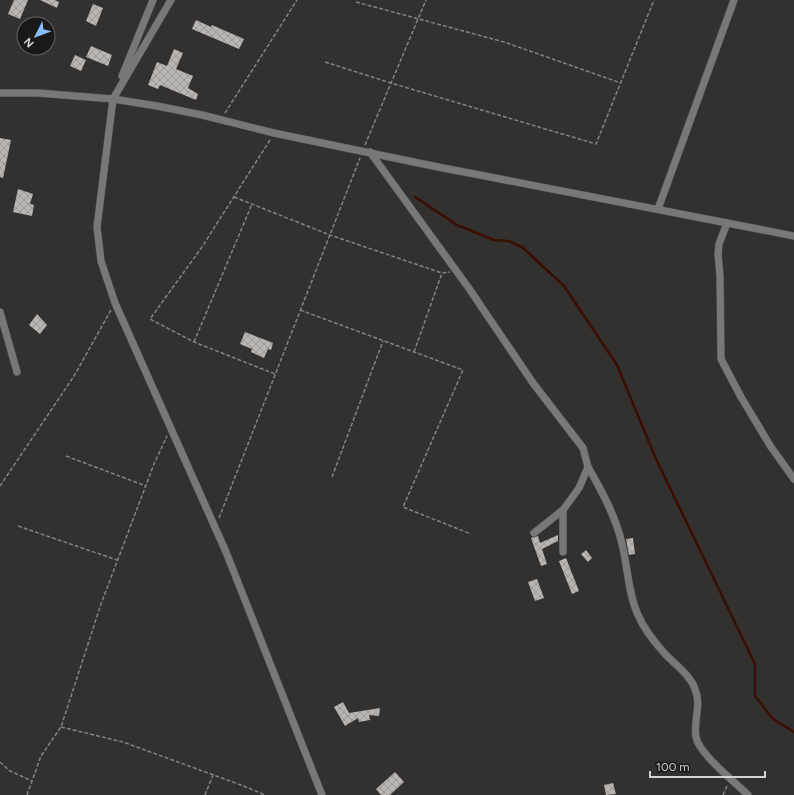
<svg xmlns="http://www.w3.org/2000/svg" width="794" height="795" font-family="Figtree,sans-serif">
<defs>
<pattern id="building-cross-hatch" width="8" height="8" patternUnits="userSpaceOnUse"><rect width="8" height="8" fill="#b8b5b3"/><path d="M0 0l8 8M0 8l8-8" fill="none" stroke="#9a9896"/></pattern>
</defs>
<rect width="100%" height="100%" fill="#333130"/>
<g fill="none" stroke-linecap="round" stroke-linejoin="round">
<polyline stroke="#3a0e00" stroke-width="2.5" points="415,197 457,225 494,240 508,241 522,247 564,286 617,365 656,459 755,664 755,696 773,719 794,732"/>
</g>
<g fill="url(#building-cross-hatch)">
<polygon points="14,0 28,0 20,19 8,14"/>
<polygon points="40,0 55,0 59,2 57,8"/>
<polygon points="93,4 103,8 96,26 86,21"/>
<polygon points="196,20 211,27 212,25 244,39 239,49 192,29"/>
<polygon points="91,46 112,55 108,66 86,57"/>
<polygon points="174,49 183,53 176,69 193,76 188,88 198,94 196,100 160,85 158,89 148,85 157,62 167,66"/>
<polygon points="75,55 86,60 81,71 70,66"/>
<polygon points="0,138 11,140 3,178 0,177"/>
<polygon points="18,189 33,194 30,204 34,205 32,216 13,212"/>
<polygon points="37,314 47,325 40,334 29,325"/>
<polygon points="245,332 273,343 271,350 268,349 264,358 251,352 252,349 240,344"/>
<polygon points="558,535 558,541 542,549 547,564 541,566 531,538 538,536 540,543"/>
<polygon points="633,538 635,554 629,555 626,539"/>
<polygon points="586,550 592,558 588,562 581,554"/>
<polygon points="566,558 579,591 572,594 559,561"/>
<polygon points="537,579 544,598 535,601 528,582"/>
<polygon points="343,702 349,713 380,708 379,716 369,715 370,720 359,722 358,718 345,726 334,707"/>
<polygon points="395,772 404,782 390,795 381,795 376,789"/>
<polygon points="613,783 616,794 606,795 604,785"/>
</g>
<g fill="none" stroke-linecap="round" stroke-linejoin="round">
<g stroke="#504e4d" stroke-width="8">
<g id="minor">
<polyline points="171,0 113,99 97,227 101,261 115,303 226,552 322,795"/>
<polyline points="122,76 153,0"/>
<polyline points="0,93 38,93 113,99 157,106 202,115 274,133 433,166 794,236"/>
<polyline points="370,152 468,287 533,383 583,448 588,467 579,488 563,510 534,533"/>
<polyline points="658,209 734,0"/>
<polyline points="727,223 719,244 718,254 720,276 721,359 741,397 771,447 794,479"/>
<polyline points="0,312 17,372"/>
<path d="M588 467C602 491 616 517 622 544 628 568 628 593 638 615 644 629 655 643 666 655 676 665 690 675 695 689 702 705 693 720 696 737 699 754 735 782 748 795"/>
<polyline points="563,510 563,552"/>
</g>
</g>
<g stroke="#858382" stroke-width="1.5" stroke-dasharray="4 2" stroke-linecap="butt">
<polyline points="356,2 504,42 621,83"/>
<polyline points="325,62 391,83 596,144 654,0"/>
<polyline points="225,113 297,0"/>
<polyline points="270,140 202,247 150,319 194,342 275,374"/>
<polyline points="365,145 426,0"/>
<polyline points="234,197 330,235 442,273 450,272"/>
<polyline points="300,310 463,370 403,507 471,534"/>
<polyline points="194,342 252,204"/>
<polyline points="414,352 442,273"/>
<polyline points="66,456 146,486"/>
<polyline points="332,477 383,341"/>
<polyline points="0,486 74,376 111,310"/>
<polyline points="219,518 360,158"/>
<polyline points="18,526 117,560"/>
<polyline points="61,727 123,742 241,785 265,795"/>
<polyline points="0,762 10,771 32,781"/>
<polyline points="27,795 41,756 61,727 101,604 154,464 167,436"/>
<polyline points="205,795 213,775"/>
<polyline points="723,795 727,786"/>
</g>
<use href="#minor" stroke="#797878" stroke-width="7"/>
</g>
<g transform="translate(36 36) rotate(228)"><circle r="19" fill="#1a1918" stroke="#646362"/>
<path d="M0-3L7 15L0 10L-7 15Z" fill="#85bbfb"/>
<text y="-6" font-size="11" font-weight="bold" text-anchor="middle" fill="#d3d2d1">N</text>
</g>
<path d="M650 771v6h115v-6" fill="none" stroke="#d3d2d1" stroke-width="2"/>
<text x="656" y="771" font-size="12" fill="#d3d2d1" stroke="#1a1918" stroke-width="3" paint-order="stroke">100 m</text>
</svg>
